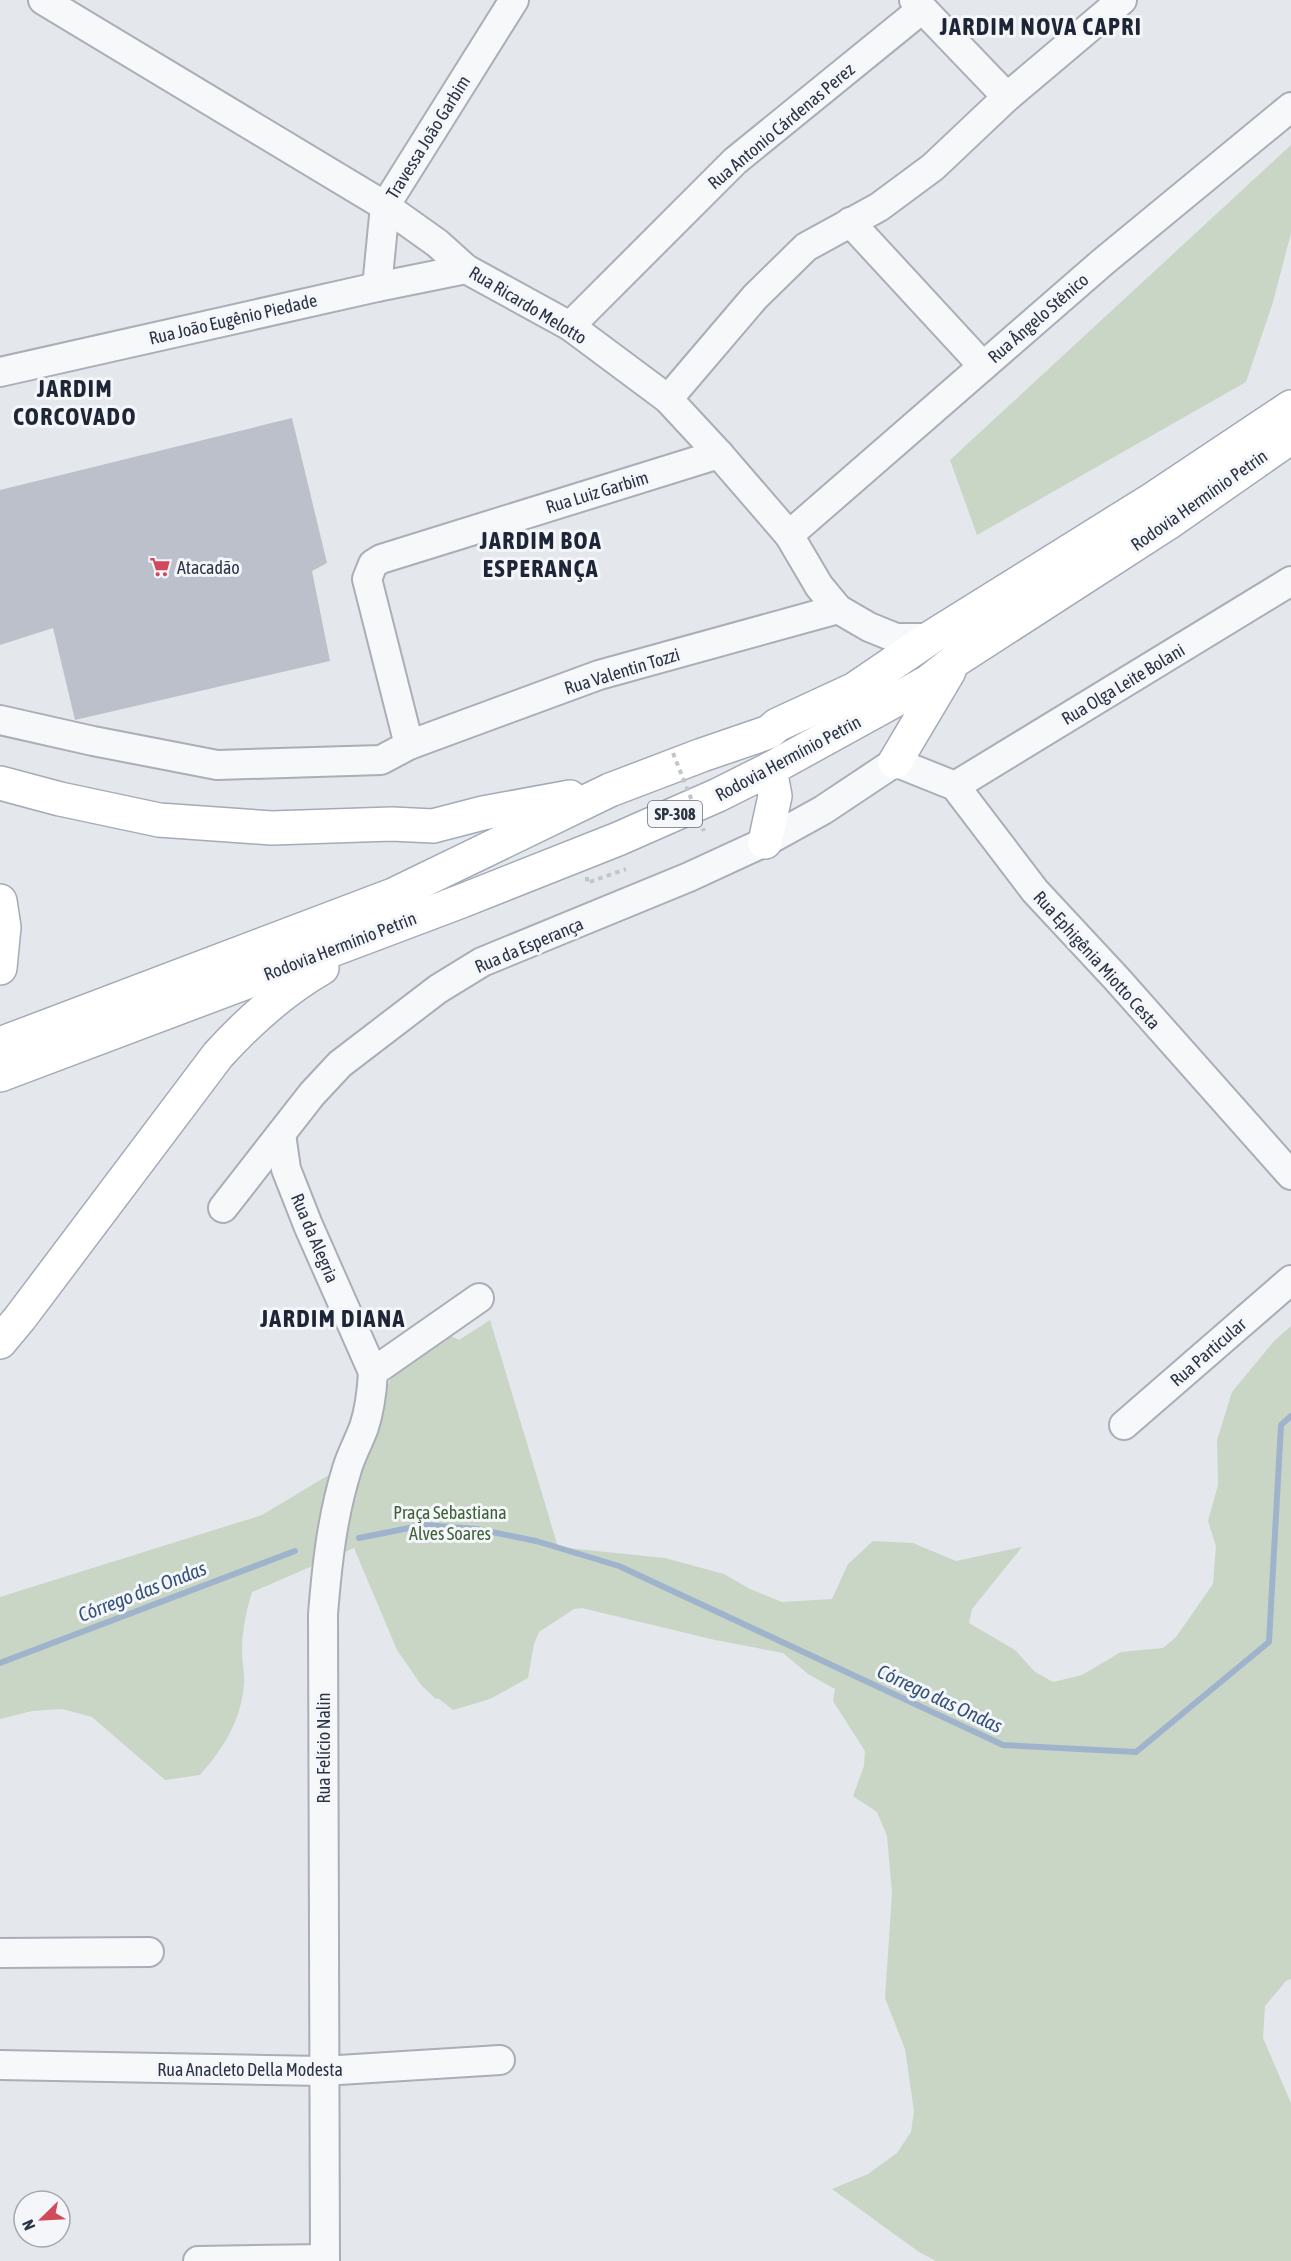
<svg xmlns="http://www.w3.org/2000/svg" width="1291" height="2261" font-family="'Asap Condensed',sans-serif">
<rect width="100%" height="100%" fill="#e4e7ec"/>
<g fill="#c9d6c5">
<polygon points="1291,145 1291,233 1273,302 1246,382 977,535 950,460"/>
<path d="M490 1320 558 1547 665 1558 724 1574 750 1589 782 1602 832 1599 848 1564 873 1541 913 1543 956 1561 1022 1547 972 1609 969 1623 1015 1650 1035 1672 1053 1682 1082 1675 1121 1652 1163 1648 1176 1637 1213 1584 1216 1546 1208 1521 1218 1485 1217 1440 1232 1392 1274 1341 1291 1326V1979L1286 1981 1265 2006 1263 2038 1291 2103V2261H936L919 2252 832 2189 868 2174 897 2153 911 2132 914 2111 905 2049 885 1998 892 1893 887 1836 877 1812 853 1796 864 1766 865 1751 833 1701 835 1689 808 1674 783 1653 715 1640 582 1608 574 1609 539 1632 534 1644 528 1678 490 1699 453 1710 438 1698 436 1699 422 1686 397 1650 354 1548 252 1592C246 1612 242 1631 242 1652 242 1663 245 1674 244 1684 241 1721 223 1749 200 1775L165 1780 92 1717 62 1709 32 1711 0 1719V1597L262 1515 367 1452C377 1415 384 1369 421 1349 430 1343 441 1340 451 1336L459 1340Z"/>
</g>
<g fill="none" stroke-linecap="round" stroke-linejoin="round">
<g stroke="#9fb4cc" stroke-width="6">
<polyline points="359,1538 424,1525 477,1529 536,1541 619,1566 1003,1745 1136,1752 1269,1642 1281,1425 1291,1416"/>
<polyline points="0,1663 295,1551"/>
</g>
</g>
<polygon fill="#bbc0ca" points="292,418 327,563 312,571 330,661 75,720 53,628 0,645 0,490"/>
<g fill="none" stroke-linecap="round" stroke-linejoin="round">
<g stroke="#a9aeb7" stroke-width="32">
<g id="minor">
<polyline points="43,0 385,206 437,243 466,269 570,326 668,399 719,454 789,535 819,586 838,609 869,627 896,638 930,638"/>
<polyline points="914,0 1007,97"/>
<polyline points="850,222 983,366"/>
<polyline points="377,287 385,206 514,0"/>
<polyline points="570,326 735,161 922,9"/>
<polyline points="0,372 377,287 466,269"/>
<polyline points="668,399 755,297 806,247 879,207 933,167 1007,97 1122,0"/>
<polyline points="789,535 1104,261 1291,107"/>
<polyline points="0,720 93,741 217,765 381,760 409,745 599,675 838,609"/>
<polyline points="409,745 367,579 373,564 381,559 719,454"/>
<polyline points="955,786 1291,581"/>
<polyline points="281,1134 286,1169 308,1225 373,1372"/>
<polyline points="223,1208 312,1094 340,1064 438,989 482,962 689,877 765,842 823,810 895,762 955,786 1035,891 1116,978 1291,1175"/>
<polyline points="1124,1425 1291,1280"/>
<polyline points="0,1953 149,1952"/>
<polyline points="0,2065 323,2071 500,2060"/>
<polyline points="198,2261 325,2259"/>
<path d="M325 2261 323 1614C327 1565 332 1517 347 1469 351 1455 359 1441 364 1427 370 1409 372 1391 373 1372L479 1298"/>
</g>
</g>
<g stroke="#a3abb8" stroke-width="36">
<g id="major">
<polyline points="895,762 949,671"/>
<polyline points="0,783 60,799 159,820 272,828 392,824 433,826 483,813 570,797"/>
<polyline points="765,842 775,796 770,769"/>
<polyline points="0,901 4,927 0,968"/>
<polyline points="0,1044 393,895 610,790 702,755 769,732 777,725 855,689 930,638 1153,499 1291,407"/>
<polyline points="0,1075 459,902 618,839 718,795 770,769 928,682 956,660 1168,523 1291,437"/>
<path d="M0 1342 20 1318 218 1055C249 1021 282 991 322 968"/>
</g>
</g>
<polyline stroke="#c2c5cb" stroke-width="4" stroke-dasharray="4.5 4.5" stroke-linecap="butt" points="587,877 587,883 626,869"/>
<use href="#minor" stroke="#f7f8fa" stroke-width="28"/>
<use href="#major" stroke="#fff" stroke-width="33"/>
<polyline stroke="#c2c5cb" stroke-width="4" stroke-dasharray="4.5 4.5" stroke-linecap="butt" points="673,753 704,831"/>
</g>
<defs>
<g id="supermarket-bare" transform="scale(1.62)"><path d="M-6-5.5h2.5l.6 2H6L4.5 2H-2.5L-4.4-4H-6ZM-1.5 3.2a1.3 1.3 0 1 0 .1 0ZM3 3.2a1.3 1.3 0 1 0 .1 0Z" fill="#d1495b" stroke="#f4f6f9" stroke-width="2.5" paint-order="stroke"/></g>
</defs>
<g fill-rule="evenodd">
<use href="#supermarket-bare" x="160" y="567"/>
</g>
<g text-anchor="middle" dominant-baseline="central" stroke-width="6" stroke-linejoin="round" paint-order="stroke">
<rect fill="#f4f6f9" stroke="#676e7b" stroke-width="1.5" x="648" y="801" width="54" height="26" rx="4.5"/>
<g font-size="16" font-weight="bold" fill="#2b3445">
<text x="675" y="814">SP-308</text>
</g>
<g font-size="18" fill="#2b3445" stroke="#f4f6f9">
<text transform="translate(781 126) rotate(-40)">Rua Antonio Cárdenas Perez</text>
<text transform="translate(428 137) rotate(-58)">Travessa João Garbim</text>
<text transform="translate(528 305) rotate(31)">Rua Ricardo Melotto</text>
<text transform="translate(1038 318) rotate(-41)">Rua Ângelo Stênico</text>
<text transform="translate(233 319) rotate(-13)">Rua João Eugênio Piedade</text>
<text transform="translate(597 492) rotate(-17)">Rua Luiz Garbim</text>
<text transform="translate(1199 500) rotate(-35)">Rodovia Hermínio Petrin</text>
<text transform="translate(622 671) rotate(-17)">Rua Valentin Tozzi</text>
<text transform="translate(1123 684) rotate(-31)">Rua Olga Leite Bolani</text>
<text transform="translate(788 758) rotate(-28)">Rodovia Hermínio Petrin</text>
<text transform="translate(529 945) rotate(-23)">Rua da Esperança</text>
<text transform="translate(340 946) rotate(-21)">Rodovia Hermínio Petrin</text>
<text transform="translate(1097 960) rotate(48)">Rua Ephigênia Miotto Cesta</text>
<text transform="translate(315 1238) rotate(67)">Rua da Alegria</text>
<text transform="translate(1208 1352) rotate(-41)">Rua Particular</text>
<text transform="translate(323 1748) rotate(-90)">Rua Felício Nalin</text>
<text x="250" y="2069">Rua Anacleto Della Modesta</text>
</g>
<g font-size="18" fill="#2b3445" stroke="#f4f6f9" text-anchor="start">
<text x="177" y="567">Atacadão</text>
</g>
<g font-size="18" fill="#3f6138" stroke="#f4f6f9">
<text x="450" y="1512">Praça Sebastiana<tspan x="450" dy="21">Alves Soares</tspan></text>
</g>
<g font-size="20" font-style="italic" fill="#34527a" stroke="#f4f6f9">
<text transform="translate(142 1591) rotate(-21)">Córrego das Ondas</text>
<text transform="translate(940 1698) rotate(25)">Córrego das Ondas</text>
</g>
<g font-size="24" font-weight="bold" letter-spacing="1.5" fill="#1d2536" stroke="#f4f6f9">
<text x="1041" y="26">JARDIM NOVA CAPRI</text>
<text x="75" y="388">JARDIM<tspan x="75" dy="28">CORCOVADO</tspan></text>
<text x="541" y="540">JARDIM BOA<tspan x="541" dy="28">ESPERANÇA</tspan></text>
<text x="333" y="1318">JARDIM DIANA</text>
</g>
</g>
<g transform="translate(42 2219) rotate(246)"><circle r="28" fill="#f4f6f9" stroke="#a4a8b1" stroke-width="1.5"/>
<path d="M0-4.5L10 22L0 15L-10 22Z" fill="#d1495b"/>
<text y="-9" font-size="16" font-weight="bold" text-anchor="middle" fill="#2b3445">N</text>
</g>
</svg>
